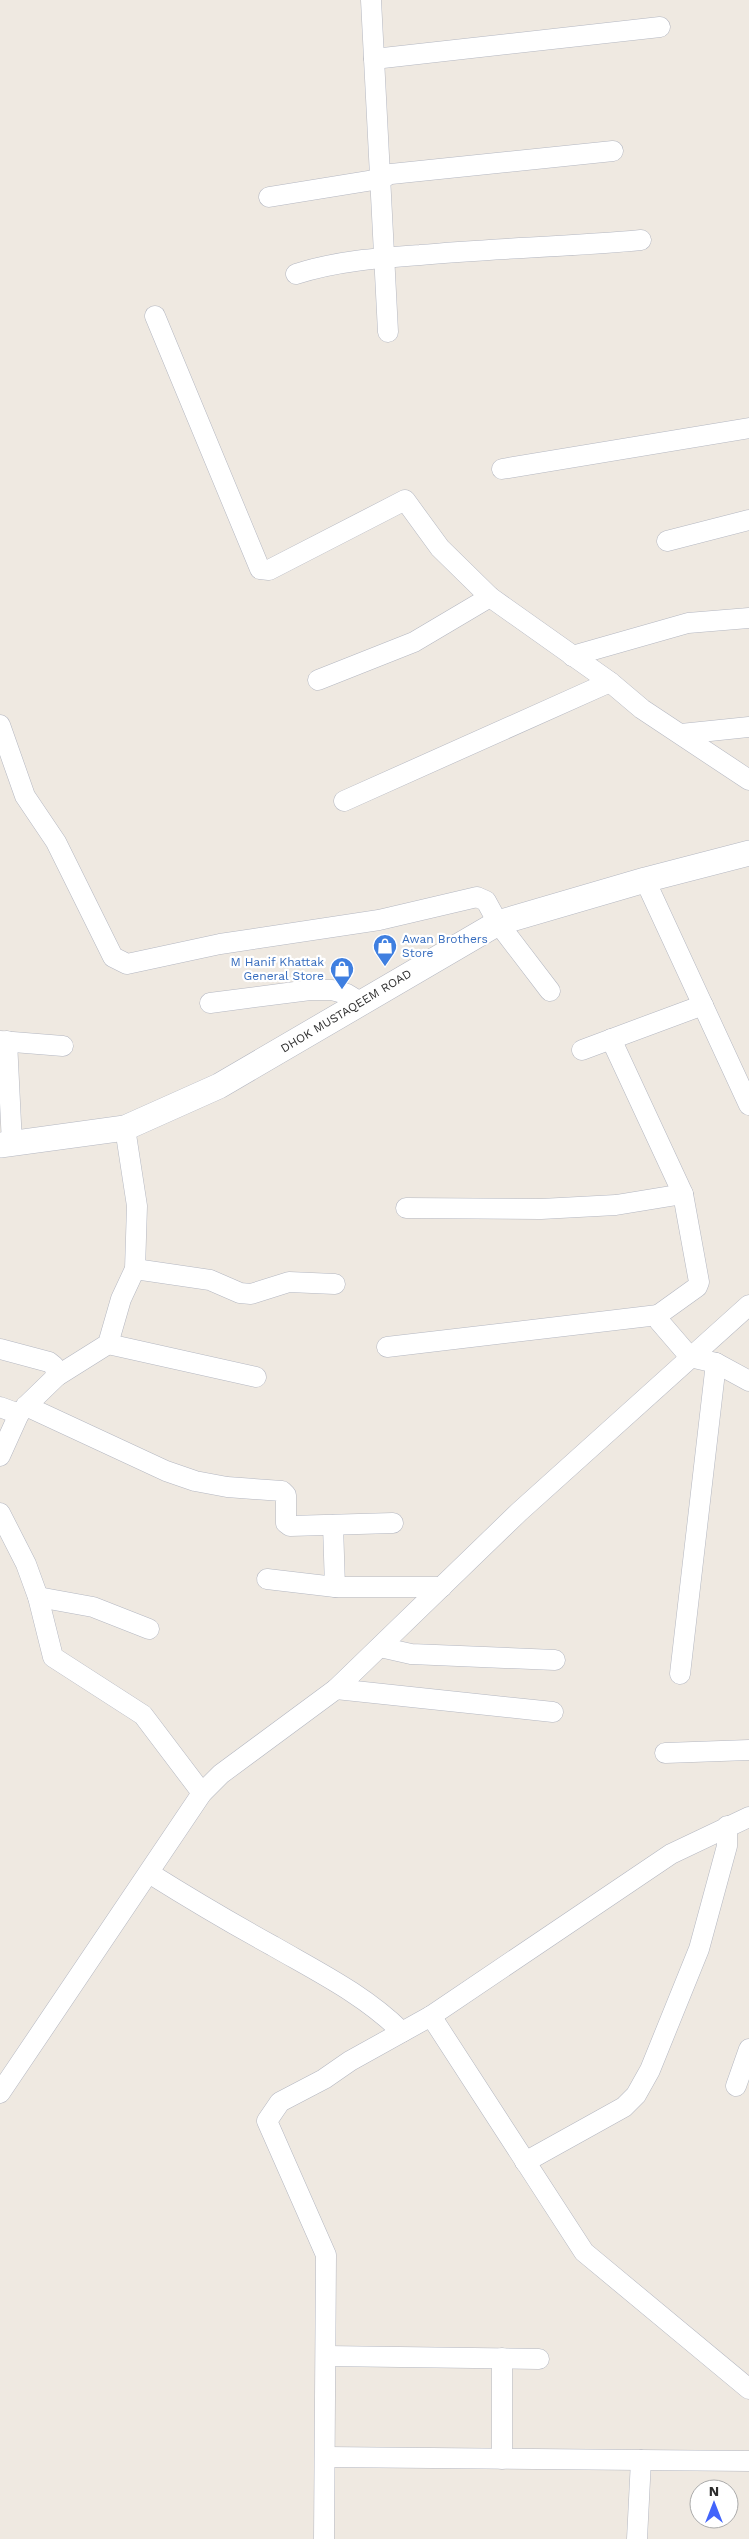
<svg xmlns="http://www.w3.org/2000/svg" width="749" height="2539" font-family="'Work Sans',sans-serif">
<rect width="100%" height="100%" fill="#efe9e1"/>
<g fill="none" stroke-linecap="round" stroke-linejoin="round">
<g stroke="#b4b7c1" stroke-width="21">
<g id="minor">
<polyline points="371,0 388,332"/>
<polyline points="374,59 660,27"/>
<polyline points="269,197 380,179 391,174 613,151"/>
<path d="M296 274C336 261 378 258 420 255 494 248 567 247 641 240"/>
<polyline points="155,316 260,569 269,570 405,500 440,548 490,597 610,682 642,709 749,780"/>
<polyline points="502,469 749,428"/>
<polyline points="667,541 749,520"/>
<polyline points="572,656 688,623 749,618"/>
<polyline points="318,680 414,642 490,597"/>
<polyline points="0,725 25,796 56,842 113,957 127,964 220,944 379,920 477,897 486,901 498,923 550,991"/>
<polyline points="681,734 749,727"/>
<polyline points="344,801 610,682"/>
<polyline points="645,880 749,1105"/>
<polyline points="210,1003 310,990 332,990 347,994 362,1003"/>
<polyline points="611,1039 683,1194 699,1282 697,1287 658,1315 659,1321 690,1357 716,1363 680,1674"/>
<polyline points="0,1041 63,1046"/>
<polyline points="7,1041 12,1144"/>
<polyline points="582,1050 703,1005"/>
<polyline points="406,1208 541,1209 616,1205 683,1194"/>
<polyline points="135,1269 210,1280 240,1293 251,1294 289,1282 335,1284"/>
<polyline points="108,1344 256,1377"/>
<polyline points="387,1347 658,1315"/>
<polyline points="0,1349 49,1362 54,1366 57,1376"/>
<polyline points="716,1363 749,1381"/>
<polyline points="26,1406 166,1471 195,1481 227,1487 282,1491 286,1495 286,1523 290,1526 393,1523"/>
<polyline points="0,1407 19,1414"/>
<polyline points="0,1456 19,1414 26,1406 57,1376 108,1344 121,1299 135,1269 137,1206 125,1128"/>
<polyline points="0,1513 26,1564 38,1597 53,1657 143,1715 202,1793"/>
<polyline points="333,1525 335,1587"/>
<polyline points="267,1579 335,1587 442,1587"/>
<polyline points="38,1597 93,1607 149,1629"/>
<polyline points="380,1647 411,1654 555,1660"/>
<polyline points="336,1689 553,1712"/>
<polyline points="665,1753 749,1750"/>
<path d="M149 1873C189 1898 231 1923 273 1946 318 1972 365 1995 402 2032"/>
<polyline points="431,2016 584,2252 749,2389"/>
<polyline points="736,2086 749,2049"/>
<polyline points="0,2093 202,1793 221,1774 336,1689 519,1512 749,1305"/>
<polyline points="525,2162 624,2107 636,2095 650,2070 699,1949 727,1846 727,1826"/>
<polyline points="326,2356 539,2359"/>
<polyline points="502,2358 502,2459"/>
<polyline points="326,2457 749,2461"/>
<polyline points="324,2539 326,2255 267,2121 280,2102 324,2079 350,2061 431,2016 671,1854 749,1817"/>
<polyline points="637,2539 641,2460"/>
</g>
</g>
<g stroke="#b4b7c1" stroke-width="26">
<polyline id="tertiary" points="0,1145 125,1128 219,1086 498,923 645,880 749,853"/>
</g>
<use href="#minor" stroke="#fff" stroke-width="20"/>
<use href="#tertiary" stroke="#fff" stroke-width="25"/>
</g>
<defs>
<g id="shop-pin" transform="scale(1.25)"><path d="M0 17L-7.5 6A9.5 9.5 0 1 1 7.5 6Z" fill="#3f7fe0" stroke="#fff"/><path d="M-5-2.5h2.3a2.7 3.5 0 0 1 5.4 0H5L5.5 6h-11ZM-1.5-2.5h3a1.5 2.3 0 0 0-3 0Z" fill="#fff"/></g>
</defs>
<g fill-rule="evenodd">
<use href="#shop-pin" x="385" y="946"/>
<use href="#shop-pin" x="342" y="969"/>
</g>
<g text-anchor="middle" dominant-baseline="central" stroke-width="4.5" stroke-linejoin="round" paint-order="stroke">
<g font-size="12" fill="#366cbe" stroke="#fff" text-anchor="start">
<text x="402" y="939">Awan Brothers<tspan x="402" dy="14">Store</tspan></text>
<text x="324" y="962" text-anchor="end">M Hanif Khattak<tspan x="324" dy="14">General Store</tspan></text>
</g>
<g font-size="12" fill="#2e2e2e" stroke="#fff">
<text transform="translate(346 1011) rotate(-31)">DHOK MUSTAQEEM ROAD</text>
</g>
</g>
<g transform="translate(714 2504)"><circle r="24" fill="#ffffff" stroke="#ababab"/>
<path d="M0-4L9 19L0 12L-9 19Z" fill="#4264fb"/>
<text y="-8" font-size="14" font-weight="bold" text-anchor="middle" fill="#2e2e2e">N</text>
</g>
</svg>
